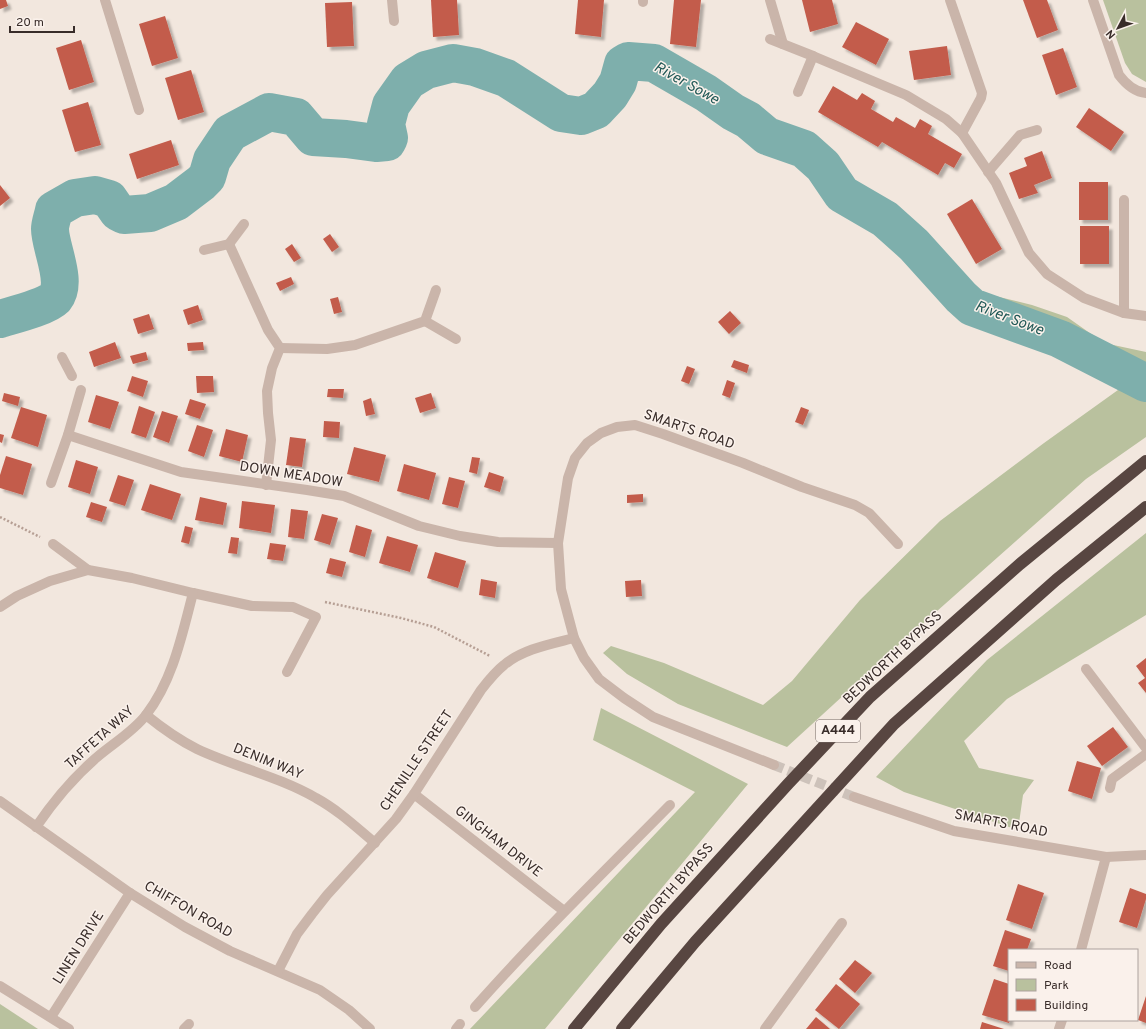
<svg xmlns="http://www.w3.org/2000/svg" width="1146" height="1029" font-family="Overpass,sans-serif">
<defs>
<filter id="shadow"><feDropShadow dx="3.5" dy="3.5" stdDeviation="1" flood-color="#0004"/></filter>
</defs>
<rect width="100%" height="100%" fill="#f2e7de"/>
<g fill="#b9c19e">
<polygon points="1103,0 1146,0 1146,82 1132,74 1125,63"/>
<polygon points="995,296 1032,305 1067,317 1104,343 1146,352 1146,437 1086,479 892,651 787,747 678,704 627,674 603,653 611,646 664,663 763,705 792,681 860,600 940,521 1044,443 1118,390 1102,370 1066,345 984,325 980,300"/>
<polygon points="1146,533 1146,615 1007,699 964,741 979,768 1034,780 1023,795 1018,830 904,792 876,777 987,660"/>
<polygon points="601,708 748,784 545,1029 470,1029 695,792 593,740"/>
<polygon points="0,1004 38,1029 0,1029"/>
</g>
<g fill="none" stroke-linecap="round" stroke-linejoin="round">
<path stroke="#7eafac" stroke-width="38" d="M0 319C13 315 46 307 55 298 68 282 50 247 50 229 50 223 53 216 54 210L75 198 95 195 109 199 118 212 124 215 150 213 176 202 201 183 207 177 212 160 230 133 269 112 296 117 313 137 346 139 376 143 387 142 389 138 386 124 391 105 408 81 426 70 453 63 475 67 506 78 561 113 581 116 596 110 610 95 618 82 623 64 628 61 654 63 706 93 733 112 748 120 767 136 804 149 823 166 842 194 885 219 914 245 961 297 972 307 1060 339 1146 383"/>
</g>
<g fill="#c35c4b" filter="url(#shadow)">
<polygon points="0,0 6,0 8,6 0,9"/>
<polygon points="431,0 457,0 459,35 433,37"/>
<polygon points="578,0 604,0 601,37 575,34"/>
<polygon points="674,0 701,0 696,47 670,44"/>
<polygon points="802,0 832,0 838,24 810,32"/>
<polygon points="1023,0 1047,0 1058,30 1037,38"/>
<polygon points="352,2 354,46 327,47 325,3"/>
<polygon points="165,16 178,58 152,66 139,24"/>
<polygon points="856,22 889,39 876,65 842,47"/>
<polygon points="81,40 94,82 69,90 56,48"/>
<polygon points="947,46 951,75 914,80 909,51"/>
<polygon points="1063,48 1077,87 1056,95 1042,55"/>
<polygon points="191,70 204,112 178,120 165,78"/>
<polygon points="833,86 857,100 862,93 875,101 871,109 893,122 896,117 915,128 920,119 932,126 928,134 962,154 954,168 945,163 938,175 882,142 878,147 818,112"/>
<polygon points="88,102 101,145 75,152 62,110"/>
<polygon points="1089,108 1124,132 1111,151 1076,127"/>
<polygon points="171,140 179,165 137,179 129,154"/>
<polygon points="1042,151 1052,178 1034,185 1038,193 1019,199 1009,173 1027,166 1024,158"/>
<rect x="1079" y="182" width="29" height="38"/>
<polygon points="0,185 10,198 0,206"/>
<polygon points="972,199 1002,249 976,264 947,214"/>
<rect x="1080" y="226" width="29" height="38"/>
<polygon points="330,234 339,247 332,252 323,239"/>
<polygon points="292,244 301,258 294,262 285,249"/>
<polygon points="291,277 294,284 280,291 276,283"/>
<polygon points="338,297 342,312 334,314 330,299"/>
<polygon points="198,305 203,320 188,325 183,310"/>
<polygon points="730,311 741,323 729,334 718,322"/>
<polygon points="149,314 154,329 138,334 133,319"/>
<polygon points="115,342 121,358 94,367 89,352"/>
<polygon points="203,342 204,350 188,351 187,343"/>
<polygon points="146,352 148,360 133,364 130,356"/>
<polygon points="734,360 749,365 747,373 731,367"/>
<polygon points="687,366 695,369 689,384 681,381"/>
<polygon points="132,376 148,381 143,397 127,391"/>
<polygon points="196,376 213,376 214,392 197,393"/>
<polygon points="727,380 735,383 730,398 722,395"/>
<polygon points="328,389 344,389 343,398 327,397"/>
<polygon points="4,393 20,397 18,406 2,401"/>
<polygon points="431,393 436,408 420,413 415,398"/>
<polygon points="96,395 119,402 110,429 88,422"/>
<polygon points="371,398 375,414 366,416 363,401"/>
<polygon points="190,399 206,404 200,419 185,414"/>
<polygon points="139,406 155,412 146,438 131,433"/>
<polygon points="21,407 47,415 38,447 11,438"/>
<polygon points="801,407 809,410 803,425 795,422"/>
<polygon points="162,411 178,416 169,443 153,437"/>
<polygon points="324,421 340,422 339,438 323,437"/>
<polygon points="197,425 213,430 204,457 188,451"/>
<polygon points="226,429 248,435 242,462 219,456"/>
<polygon points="0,434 4,435 2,443 0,442"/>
<polygon points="290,437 306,439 302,467 286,465"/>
<polygon points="354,447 386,455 379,482 347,474"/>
<polygon points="6,456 32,464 23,495 0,488 0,475"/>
<polygon points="472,457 480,458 477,474 469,472"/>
<polygon points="76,460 98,467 90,494 68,487"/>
<polygon points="404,464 436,473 429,500 397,491"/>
<polygon points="489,472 504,477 500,492 484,487"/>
<polygon points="118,475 134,480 125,506 109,501"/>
<polygon points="449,477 465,481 458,508 442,504"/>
<polygon points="150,484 181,494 172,520 141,510"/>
<polygon points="643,494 643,502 627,503 627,495"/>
<polygon points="200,497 227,503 223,525 195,520"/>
<polygon points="242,501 275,505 271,533 239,528"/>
<polygon points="91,502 107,507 102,522 86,517"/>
<polygon points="291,509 308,511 304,539 288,537"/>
<polygon points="322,514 338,518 330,545 314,540"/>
<polygon points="356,525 372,530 365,557 349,552"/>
<polygon points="185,526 193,528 189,544 181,542"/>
<polygon points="387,536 418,545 410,572 379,563"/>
<polygon points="231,537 239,538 237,554 228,553"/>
<polygon points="270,543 286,545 283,561 267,559"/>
<polygon points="435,552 466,561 458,588 427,578"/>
<polygon points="330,558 346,562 342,577 326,573"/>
<polygon points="481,579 497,582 495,598 479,595"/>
<polygon points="641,580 642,596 626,597 625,581"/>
<polygon points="1146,658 1146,693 1138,683 1145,678 1136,666"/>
<polygon points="1113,727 1128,747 1102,766 1087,746"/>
<polygon points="1077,761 1101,768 1092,799 1068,791"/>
<polygon points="1018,884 1044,893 1032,929 1006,920"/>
<polygon points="1130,888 1146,894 1146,899 1137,928 1119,922"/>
<polygon points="1005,930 1031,939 1027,950 1009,950 1009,971 993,966"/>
<polygon points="855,960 872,973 855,993 839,979"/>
<polygon points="994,979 1009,984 1010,1020 1009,1023 982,1015"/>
<polygon points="836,984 860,1004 839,1029 815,1010"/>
<polygon points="1146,996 1146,1023 1138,1020"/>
<polygon points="816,1017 830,1029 806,1029"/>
<polygon points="982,1022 1004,1029 980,1029"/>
</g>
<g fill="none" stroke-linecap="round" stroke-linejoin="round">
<polyline stroke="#cdc2ba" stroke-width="10" stroke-dasharray="10 5" stroke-linecap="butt" points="774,765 854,797"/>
<g stroke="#b69f94" stroke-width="2.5" stroke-dasharray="2 2" stroke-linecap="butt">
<polyline points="0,517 40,537"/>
<polyline points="325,602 401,618 434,627 490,656"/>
</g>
<g stroke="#cab5aa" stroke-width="10">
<polyline points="770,0 783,44"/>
<polyline points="950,0 982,93 981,98 962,133"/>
<polyline points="988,172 1020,135 1037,130"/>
<polyline points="1124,200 1124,313"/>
<polyline points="62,357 72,376"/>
<polyline points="1110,788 1112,779 1146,754"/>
<polyline points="765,1029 842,923"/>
</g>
<g stroke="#cab5aa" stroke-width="10">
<polyline points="105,0 139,110"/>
<polyline points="392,0 394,21"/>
<path d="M1093 0 1119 75C1125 83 1135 92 1146 93"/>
<polyline points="643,2 643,0"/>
<polyline points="770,39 813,56 798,92"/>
<polyline points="813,56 906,95 946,119 962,133 996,183 1029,253 1047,274 1084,298 1124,313 1146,316"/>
<polyline points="229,244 268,330 280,348 272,368 267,391 268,413 271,440 266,485"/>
<polyline points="204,250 229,244 244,224"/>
<polyline points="425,321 456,339"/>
<polyline points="280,348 327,349 355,345 425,321 436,290"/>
<polyline points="68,435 181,472 307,490 344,496 419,526 460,536 498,542 558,543"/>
<polyline points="51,483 68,435 81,390"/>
<polyline points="53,544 88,570"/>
<polyline points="0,607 17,596 50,581 88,570 132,578 193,593 252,606 293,607 316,617 287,672"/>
<polyline points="1086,669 1146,748"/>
<path d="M146 715C162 728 179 740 197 749 235 767 280 777 316 798 338 810 356 827 375 843"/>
<polyline points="774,765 653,717 624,698 599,679 584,658 574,638 561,589 558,543 568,478 575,458 587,443 601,433 617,427 635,425 663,434 743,463 802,487 855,505 869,513 898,544"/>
<polyline points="414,794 564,911"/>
<polyline points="854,797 954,831 1106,857 1146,855"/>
<polyline points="0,801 130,893 185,927 230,951 320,990 349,1010 370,1029"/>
<path d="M36 827C53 802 73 778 96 758 112 744 133 732 146 715 173 680 182 635 193 593"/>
<polyline points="1081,950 1106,857"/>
<path d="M278 971 297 934 312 914 327 895 396 819 414 794 481 690C488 681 495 672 504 665 523 649 551 644 574 638"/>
<polyline points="0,986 69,1029"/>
<path d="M475 1007C537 937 604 872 670 805"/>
<polyline points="51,1017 130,893"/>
<polyline points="184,1029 189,1024"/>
<polyline points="456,1029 460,1024"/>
<polyline points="1059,1029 1062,1020"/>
</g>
<g stroke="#584641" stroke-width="12">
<polyline points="574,1029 661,924 788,784 870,697 1020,564 1146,461"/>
<polyline points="622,1029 695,942 894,724 1056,580 1146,507"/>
</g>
</g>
<g text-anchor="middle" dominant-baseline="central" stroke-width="3" stroke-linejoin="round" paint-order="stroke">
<rect fill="#faf1eb" stroke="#726763" stroke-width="1" x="816" y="720" width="44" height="22" rx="3"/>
<g font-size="13" font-weight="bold" fill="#382c29">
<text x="838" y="731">A444</text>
</g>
<g font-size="14" fill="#382c29" stroke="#faf1eb">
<text transform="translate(689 430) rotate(19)">SMARTS ROAD</text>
<text transform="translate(291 475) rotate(9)">DOWN MEADOW</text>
<text transform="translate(893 658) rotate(-43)">BEDWORTH BYPASS</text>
<text transform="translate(100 738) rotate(-42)">TAFFETA WAY</text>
<text transform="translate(417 761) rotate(-56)">CHENILLE STREET</text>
<text transform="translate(268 762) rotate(22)">DENIM WAY</text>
<text transform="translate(1001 824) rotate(11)">SMARTS ROAD</text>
<text transform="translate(498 842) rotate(38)">GINGHAM DRIVE</text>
<text transform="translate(669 894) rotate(-49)">BEDWORTH BYPASS</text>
<text transform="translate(188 910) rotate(30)">CHIFFON ROAD</text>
<text transform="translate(79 948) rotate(-58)">LINEN DRIVE</text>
</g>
<g font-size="15" font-style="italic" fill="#205856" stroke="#faf1eb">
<text transform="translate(686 84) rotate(29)">River Sowe</text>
<text transform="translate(1009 319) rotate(21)">River Sowe</text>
</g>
</g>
<rect x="1008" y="949" width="130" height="72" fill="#faf1eb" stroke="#aca29d"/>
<rect x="1016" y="962" width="20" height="6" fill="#cab5aa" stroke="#aca29d"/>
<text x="1044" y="969" font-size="12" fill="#382c29">Road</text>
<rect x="1016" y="979" width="20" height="12" fill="#b9c19e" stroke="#aca29d"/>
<text x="1044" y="989" font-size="12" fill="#382c29">Park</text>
<rect x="1016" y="999" width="20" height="12" fill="#c35c4b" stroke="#aca29d"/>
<text x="1044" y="1009" font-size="12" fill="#382c29">Building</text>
<g transform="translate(1118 28) rotate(229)" stroke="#faf1eb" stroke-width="3" paint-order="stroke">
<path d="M0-3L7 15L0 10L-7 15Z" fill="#382c29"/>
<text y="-6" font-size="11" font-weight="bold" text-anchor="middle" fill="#382c29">N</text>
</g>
<path d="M10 26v6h64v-6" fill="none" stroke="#382c29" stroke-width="2"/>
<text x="16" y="26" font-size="12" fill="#382c29" stroke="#faf1eb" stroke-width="3" paint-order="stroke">20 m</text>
</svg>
